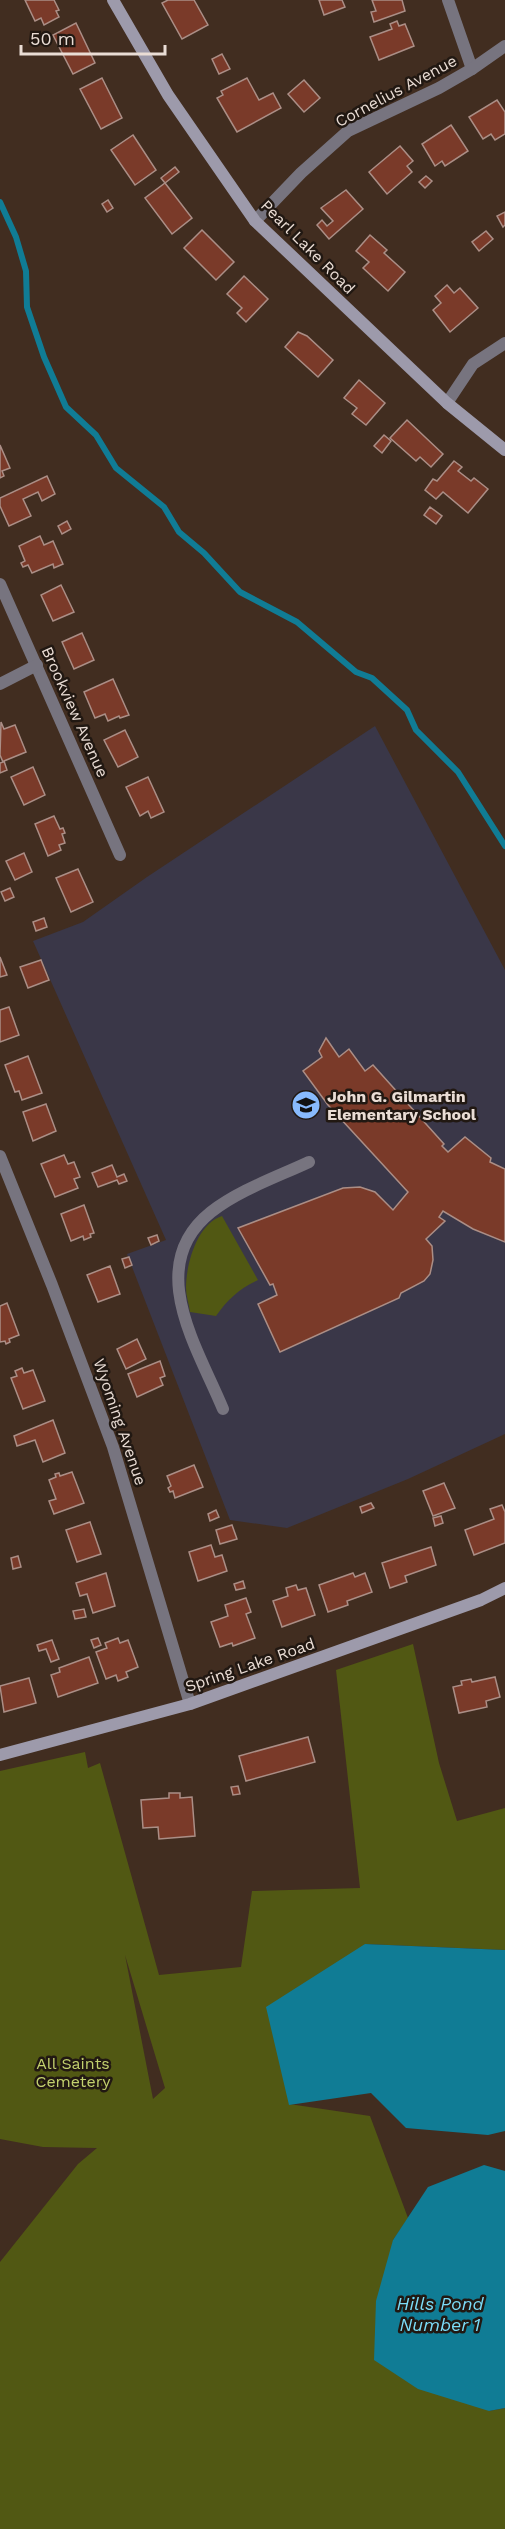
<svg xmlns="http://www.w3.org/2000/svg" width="505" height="2529" font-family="'Work Sans',sans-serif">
<rect width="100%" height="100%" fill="#412d20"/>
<polygon fill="#3a3748" points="375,726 505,970 505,1434 408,1479 287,1528 230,1520 127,1254 166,1240 33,941 83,922 147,877"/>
<g fill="#515813" fill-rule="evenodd">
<path d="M222 1216 258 1280C239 1289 228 1299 216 1316L190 1312C189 1304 186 1296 186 1288 186 1264 197 1224 222 1216Z"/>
<path d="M413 1644 439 1763 457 1821 505 1808V1950L365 1944 289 2104 370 2116 408 2218 393 2240 489 2411 505 2408V2529H0V2262L78 2164 97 2148 43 2147 0 2139V1771L85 1752 88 1768 100 1763 159 1975 241 1967 252 1891 360 1888 336 1670ZM125 1955 165 2088 153 2099Z"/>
</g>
<g fill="#107c95">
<polygon points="365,1944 505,1950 505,2131 488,2135 406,2128 371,2093 289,2105 266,2007"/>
<polygon points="484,2165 505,2171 505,2408 489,2411 418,2389 374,2360 376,2301 393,2240 428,2187"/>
</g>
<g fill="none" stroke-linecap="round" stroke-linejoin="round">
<polyline stroke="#107c95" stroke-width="6" points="0,202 16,237 26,271 27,307 44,357 66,407 96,435 116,468 164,507 179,532 204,553 240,592 297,622 356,672 372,678 407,710 416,730 458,772 505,846"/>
</g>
<g fill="#7a3a29" stroke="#ab8e86" stroke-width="1.5">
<polygon points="25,0 54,0 59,10 56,11 59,17 44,25 41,18 35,21"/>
<polygon points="168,0 194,0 208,25 182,39 162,3"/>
<polygon points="319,0 342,0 345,7 324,15"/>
<polygon points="372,0 402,0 405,11 374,22 371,12 376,11"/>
<polygon points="397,21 399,26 405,24 414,46 379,60 370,37 392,29 390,24"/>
<polygon points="76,23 95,63 73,74 53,35"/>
<polygon points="222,54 230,69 219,74 212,59"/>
<polygon points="102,78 122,118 101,129 80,89"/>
<polygon points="247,78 259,100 273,93 281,108 237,132 217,98 223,95 221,91"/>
<polygon points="304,80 320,98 304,112 288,94"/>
<polygon points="497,100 505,112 505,134 495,140 491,134 483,139 469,117"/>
<polygon points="451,125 468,151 445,166 442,161 435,166 422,144"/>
<polygon points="133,135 156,170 135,185 111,150"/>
<polygon points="400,146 413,161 407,166 412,172 387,194 369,172"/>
<polygon points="175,167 179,172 165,183 161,178"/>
<polygon points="426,176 432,181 425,188 419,182"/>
<polygon points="165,183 192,218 172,234 145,198"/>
<polygon points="346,190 363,209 329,239 317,225 322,220 327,226 333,221 321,208"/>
<polygon points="108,200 113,208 107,212 102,204"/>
<polygon points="505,212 505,225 503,227 497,216"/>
<polygon points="202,230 234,262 216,280 184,248"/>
<polygon points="486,231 493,239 479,251 472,242"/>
<polygon points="370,235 387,250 384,253 405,272 388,291 363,268 369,262 356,251"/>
<polygon points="244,276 268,299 246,322 237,313 242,308 227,294"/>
<polygon points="447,285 454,293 460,288 478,308 450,332 433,310 441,303 435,296"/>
<polygon points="298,332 307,336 333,360 318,377 285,347"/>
<polygon points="359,380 385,403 366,425 352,414 357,408 344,398"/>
<polygon points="407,420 443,454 431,467 420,457 416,461 390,438"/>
<polygon points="384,435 391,441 382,453 374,446"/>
<polygon points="0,445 10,468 2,471 4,476 0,478"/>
<polygon points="454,461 462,467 458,471 471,481 474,478 488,489 468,513 443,492 436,499 425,490 433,479 437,481"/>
<polygon points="47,476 55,494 42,501 38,492 23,499 31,516 9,526 0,506 0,498"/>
<polygon points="430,507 442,516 436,524 424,515"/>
<polygon points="67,521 71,529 62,534 58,526"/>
<polygon points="40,536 44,545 53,541 63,564 54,568 53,564 32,573 28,565 23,567 21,563 25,561 19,546"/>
<polygon points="61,585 74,612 53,621 41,595"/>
<polygon points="82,633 94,660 74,669 62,642"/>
<polygon points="113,679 129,715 120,718 119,716 108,721 105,714 95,718 84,692"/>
<polygon points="1,722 4,729 15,725 26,752 4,761 7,770 0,773 0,763 3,762 0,755"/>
<polygon points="125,730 138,757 118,767 104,740"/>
<polygon points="33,767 45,795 24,805 11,777"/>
<polygon points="148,777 164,812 151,818 148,811 140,816 126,787"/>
<polygon points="54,816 60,829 63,828 65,833 62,834 65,843 59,845 61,850 48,856 35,824"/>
<polygon points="24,853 32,872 15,880 6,861"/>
<polygon points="78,869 93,902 71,912 56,878"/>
<polygon points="10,888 14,897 5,901 1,892"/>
<polygon points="44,918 47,927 36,931 33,922"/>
<polygon points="0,957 7,975 0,977"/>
<polygon points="41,960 49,980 28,988 20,967"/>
<polygon points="9,1007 19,1035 0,1042 0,1010"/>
<polygon points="326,1038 339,1057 349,1049 365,1071 373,1065 444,1144 442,1146 448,1152 465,1137 491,1158 490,1162 505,1169 505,1242 473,1229 443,1211 439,1217 445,1221 426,1239 432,1246 433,1260 430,1274 424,1281 401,1293 399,1298 280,1352 258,1304 277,1295 273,1284 270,1285 238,1228 343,1188 360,1187 375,1192 393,1210 408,1192 328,1105 303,1071 322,1057 319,1051"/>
<polygon points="28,1056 42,1093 22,1100 19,1091 15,1092 5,1065"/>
<polygon points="46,1104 56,1131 33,1141 23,1112"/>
<polygon points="64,1155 68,1164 74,1162 80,1177 74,1179 78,1188 55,1197 41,1164"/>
<polygon points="112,1165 117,1177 124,1174 127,1181 119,1184 117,1180 98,1187 92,1173"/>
<polygon points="84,1205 94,1233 90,1234 91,1237 84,1240 83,1236 71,1241 61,1214"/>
<polygon points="157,1235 159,1241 151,1245 148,1238"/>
<polygon points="129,1257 132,1265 125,1268 122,1259"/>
<polygon points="110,1266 120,1294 98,1302 87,1275"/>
<polygon points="7,1303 19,1335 9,1339 10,1342 6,1344 5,1341 0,1342 0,1306"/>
<polygon points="137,1339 146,1359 126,1369 117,1349"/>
<polygon points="160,1361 165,1376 160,1378 163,1385 137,1397 128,1374"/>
<polygon points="22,1368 24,1373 33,1370 45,1401 23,1409 11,1378 17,1376 15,1371"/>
<polygon points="53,1420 65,1453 43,1462 35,1440 17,1446 14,1436"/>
<polygon points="194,1465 203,1487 175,1498 173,1491 170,1492 168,1488 171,1486 167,1476"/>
<polygon points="72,1472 84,1503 54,1514 49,1501 56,1499 49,1480 56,1477 55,1474 59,1473 60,1476"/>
<polygon points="444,1483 455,1508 433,1516 423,1491"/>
<polygon points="371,1503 374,1508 362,1513 360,1507"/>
<polygon points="502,1505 505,1512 505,1543 474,1555 465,1530 494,1519 490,1509"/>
<polygon points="216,1510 219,1517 210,1521 208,1514"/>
<polygon points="441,1516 443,1523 435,1526 433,1518"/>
<polygon points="90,1522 101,1554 77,1562 66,1530"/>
<polygon points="232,1525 237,1539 220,1544 216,1530"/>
<polygon points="211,1545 215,1557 222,1555 227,1571 198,1581 189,1552"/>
<polygon points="431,1547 436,1565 405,1576 407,1582 390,1588 382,1563"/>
<polygon points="18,1556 21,1567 13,1569 11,1558"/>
<polygon points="106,1573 115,1606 93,1613 87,1594 80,1596 76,1583"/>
<polygon points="353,1573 355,1577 365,1573 372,1592 347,1601 348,1605 328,1612 319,1585"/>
<polygon points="243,1581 245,1588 236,1590 234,1584"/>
<polygon points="296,1585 298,1590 306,1588 315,1615 282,1627 273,1601 288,1596 286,1588"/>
<polygon points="246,1598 251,1612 246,1614 255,1638 233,1646 232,1643 220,1647 211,1622 228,1616 225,1605"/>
<polygon points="84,1609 86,1617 75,1619 73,1611"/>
<polygon points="98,1638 101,1645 94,1648 91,1640"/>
<polygon points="118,1638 120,1643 128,1640 138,1667 126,1672 128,1677 118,1681 116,1675 106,1679 96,1652 107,1648 105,1643"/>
<polygon points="52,1640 59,1659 51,1662 46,1649 39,1651 37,1645"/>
<polygon points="89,1657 98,1683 58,1697 51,1675 60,1672 59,1668"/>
<polygon points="495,1677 500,1697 486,1701 487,1707 459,1713 453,1687 462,1685 461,1681 471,1679 472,1682"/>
<polygon points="29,1678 36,1703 4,1712 0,1686"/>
<polygon points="308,1737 315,1762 246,1781 239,1756"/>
<polygon points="238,1786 240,1794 233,1795 231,1787"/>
<polygon points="169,1793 180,1793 180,1798 192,1797 195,1836 159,1839 158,1827 143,1828 141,1800 169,1798"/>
</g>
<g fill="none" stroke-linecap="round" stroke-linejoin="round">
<path stroke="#77747f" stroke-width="12" d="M223 1409C198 1348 143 1266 211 1212 239 1190 277 1177 309 1162"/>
<g stroke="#77747f" stroke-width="12">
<polyline points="448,0 472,69"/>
<polyline points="255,221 301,173 348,131 439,88 472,69 505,46"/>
<polyline points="447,403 473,364 505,343"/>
<polyline points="0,584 120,855"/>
<polyline points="0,684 37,665"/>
<polyline points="0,1156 52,1285 113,1447 190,1704"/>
</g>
<g stroke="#9d9aab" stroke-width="12">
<polyline points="113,0 168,95 255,221 447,403 505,450"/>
<polyline points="0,1755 190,1704 481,1600 505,1588"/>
</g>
</g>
<defs>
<g id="school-disc" transform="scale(1.5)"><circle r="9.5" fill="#88bafc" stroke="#211812"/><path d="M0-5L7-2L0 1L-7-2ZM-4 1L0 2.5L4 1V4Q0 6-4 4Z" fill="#111"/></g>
</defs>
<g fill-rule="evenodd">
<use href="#school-disc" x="306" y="1105"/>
</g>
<g text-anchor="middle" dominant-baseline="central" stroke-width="5" stroke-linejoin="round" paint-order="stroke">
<g font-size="16" fill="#eaddd5" stroke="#211812">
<text transform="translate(396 91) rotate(-28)">Cornelius Avenue</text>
<text transform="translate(308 247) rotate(45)">Pearl Lake Road</text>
<text transform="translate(75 712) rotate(66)">Brookview Avenue</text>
<text transform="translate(120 1422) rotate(71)">Wyoming Avenue</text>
<text transform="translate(250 1665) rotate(-19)">Spring Lake Road</text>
</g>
<g font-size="16" font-weight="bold" fill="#eaddd5" stroke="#211812" text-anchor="start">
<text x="327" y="1096">John G. Gilmartin<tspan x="327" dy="18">Elementary School</tspan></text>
</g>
<g font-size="16" fill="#c3d16e" stroke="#211812">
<text x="73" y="2063">All Saints<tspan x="73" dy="18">Cemetery</tspan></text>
</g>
<g font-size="18" font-style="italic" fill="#7cddf9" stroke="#211812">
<text x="440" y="2303">Hills Pond<tspan x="440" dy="21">Number 1</tspan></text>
</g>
</g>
<path d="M21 45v9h144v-9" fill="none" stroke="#eaddd5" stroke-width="3"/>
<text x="30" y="45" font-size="18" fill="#eaddd5" stroke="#211812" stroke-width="4.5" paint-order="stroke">50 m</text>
</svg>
